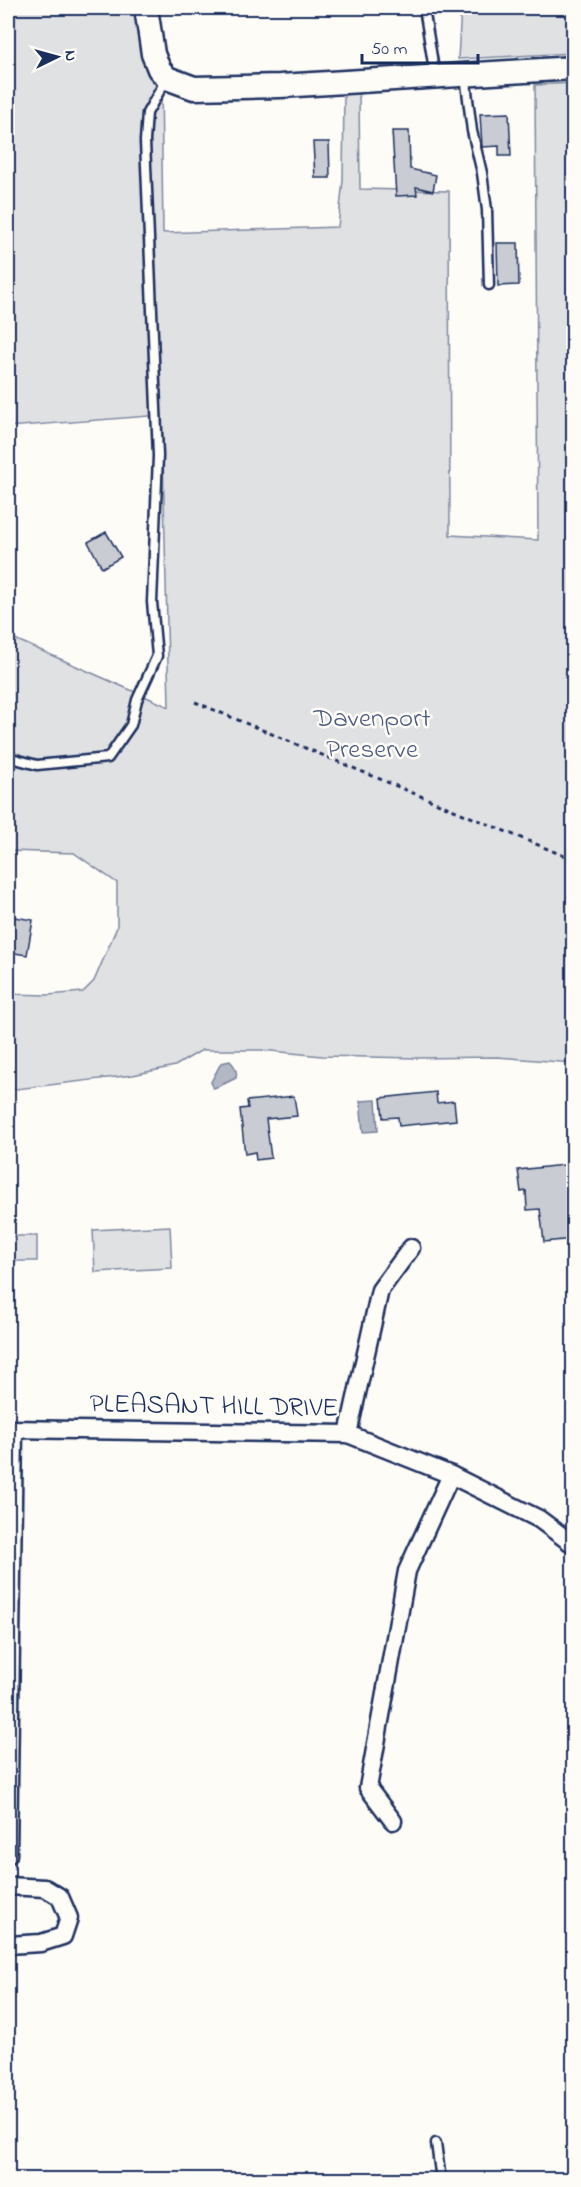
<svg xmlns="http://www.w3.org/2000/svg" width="581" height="2187" font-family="'Indie Flower',sans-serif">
<rect width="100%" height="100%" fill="#fdfcf7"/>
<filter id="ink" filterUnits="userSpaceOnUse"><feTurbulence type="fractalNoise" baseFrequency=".0167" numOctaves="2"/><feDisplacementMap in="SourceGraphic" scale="12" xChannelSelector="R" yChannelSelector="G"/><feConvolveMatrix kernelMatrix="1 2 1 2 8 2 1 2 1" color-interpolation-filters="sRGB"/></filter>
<g filter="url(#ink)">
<g fill="#e0e1e3" stroke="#7e88a0" stroke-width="1.5">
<polygon points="8,8 135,8 140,51 149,71 161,81 163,233 338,227 343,180 344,94 359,94 360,189 449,191 450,535 538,540 535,85 573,83 573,1063 497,1057 416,1058 322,1056 261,1050 202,1050 175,1066 133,1075 8,1090 8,994 48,995 83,992 94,981 117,927 117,883 74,853 8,851 8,636 169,707 162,415 8,427"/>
<polygon points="461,8 573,8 573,53 458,59"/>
<polygon points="170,1226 172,1268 95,1272 93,1230"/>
<rect x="8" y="1236" width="29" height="25"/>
</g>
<g fill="#b3b8c5" stroke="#76819c" stroke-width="1.5">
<path d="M230 1061C235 1066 238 1071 236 1078 232 1080 218 1087 213 1088L211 1082 221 1063Z"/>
<polygon points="376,1100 378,1131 363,1132 360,1101"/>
</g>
<g fill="#c9ccd3" stroke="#1b2f5e" stroke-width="1.5">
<polygon points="509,113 511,156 499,156 499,146 482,147 480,114"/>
<polygon points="392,131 409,131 410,169 436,175 433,191 416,187 417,195 396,196"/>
<polygon points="313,142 329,142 330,178 315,178"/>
<polygon points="497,243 518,243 519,285 498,286"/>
<polygon points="106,532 121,557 102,568 88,542"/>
<polygon points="8,916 33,920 27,955 8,952"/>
<polygon points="436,1092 437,1103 454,1101 456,1120 399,1126 398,1117 383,1118 381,1098"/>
<polygon points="294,1096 297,1116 266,1119 271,1158 256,1160 255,1152 245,1154 240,1109 248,1108 247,1101"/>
<polygon points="573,1164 573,1239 544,1242 540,1209 527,1210 526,1191 521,1192 518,1170"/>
</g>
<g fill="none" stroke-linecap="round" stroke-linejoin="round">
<g stroke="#1b2f5e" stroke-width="13">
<g id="lane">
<polyline points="424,8 435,76"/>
<polyline points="465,75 472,131 482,173 487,210 489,285"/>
<polyline points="8,757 37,765 108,758 131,725 137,700 157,656 152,602 158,456 145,141 147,113 167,78"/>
<polyline points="436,2143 441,2180"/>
</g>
</g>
<g stroke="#1b2f5e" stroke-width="21">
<g id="street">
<polyline points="8,1429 348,1434 451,1475 539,1519 574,1545"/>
<polyline points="348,1434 380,1290 411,1248"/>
<polyline points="393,1821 368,1788 407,1571 451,1475"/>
<polyline points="8,1855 14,1430"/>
<polyline points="8,1886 45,1888 60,1897 69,1918 63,1936 41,1943 8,1945"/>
</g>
</g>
<g stroke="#1b2f5e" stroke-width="27">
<polyline id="secondary" points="146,8 153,54 159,69 167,78 194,88 280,86 574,68"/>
</g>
<polyline stroke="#1b2f5e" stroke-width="3" stroke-dasharray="4.5 4.5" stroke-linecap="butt" points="195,702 574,860"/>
<use href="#lane" stroke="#fdfcf7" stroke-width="8"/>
<use href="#street" stroke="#fdfcf7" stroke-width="16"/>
<use href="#secondary" stroke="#fdfcf7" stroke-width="22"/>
</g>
</g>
<g text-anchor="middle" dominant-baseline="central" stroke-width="5" stroke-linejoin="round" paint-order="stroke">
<g font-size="27" fill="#4c5c7f" stroke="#fdfcf7">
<text x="372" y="719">Davenport<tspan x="372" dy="31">Preserve</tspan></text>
</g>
<g font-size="27" fill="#1b2f5e" stroke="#fdfcf7">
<text transform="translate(214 1407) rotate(1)">PLEASANT HILL DRIVE</text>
</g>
</g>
<rect width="581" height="2187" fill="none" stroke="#fdfcf7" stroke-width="30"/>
<rect x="15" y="15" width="551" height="2157" fill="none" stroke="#1b2f5e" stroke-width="2" filter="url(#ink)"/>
<g transform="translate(57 57) rotate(85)" stroke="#fdfcf7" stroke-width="4.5" paint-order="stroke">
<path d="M0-4.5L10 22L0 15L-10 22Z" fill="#1b2f5e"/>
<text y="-9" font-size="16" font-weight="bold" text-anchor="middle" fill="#1b2f5e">N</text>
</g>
<path d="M362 54v9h116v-9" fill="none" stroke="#1b2f5e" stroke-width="3"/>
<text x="371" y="54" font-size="18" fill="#1b2f5e" stroke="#fdfcf7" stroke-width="4.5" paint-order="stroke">50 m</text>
</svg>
